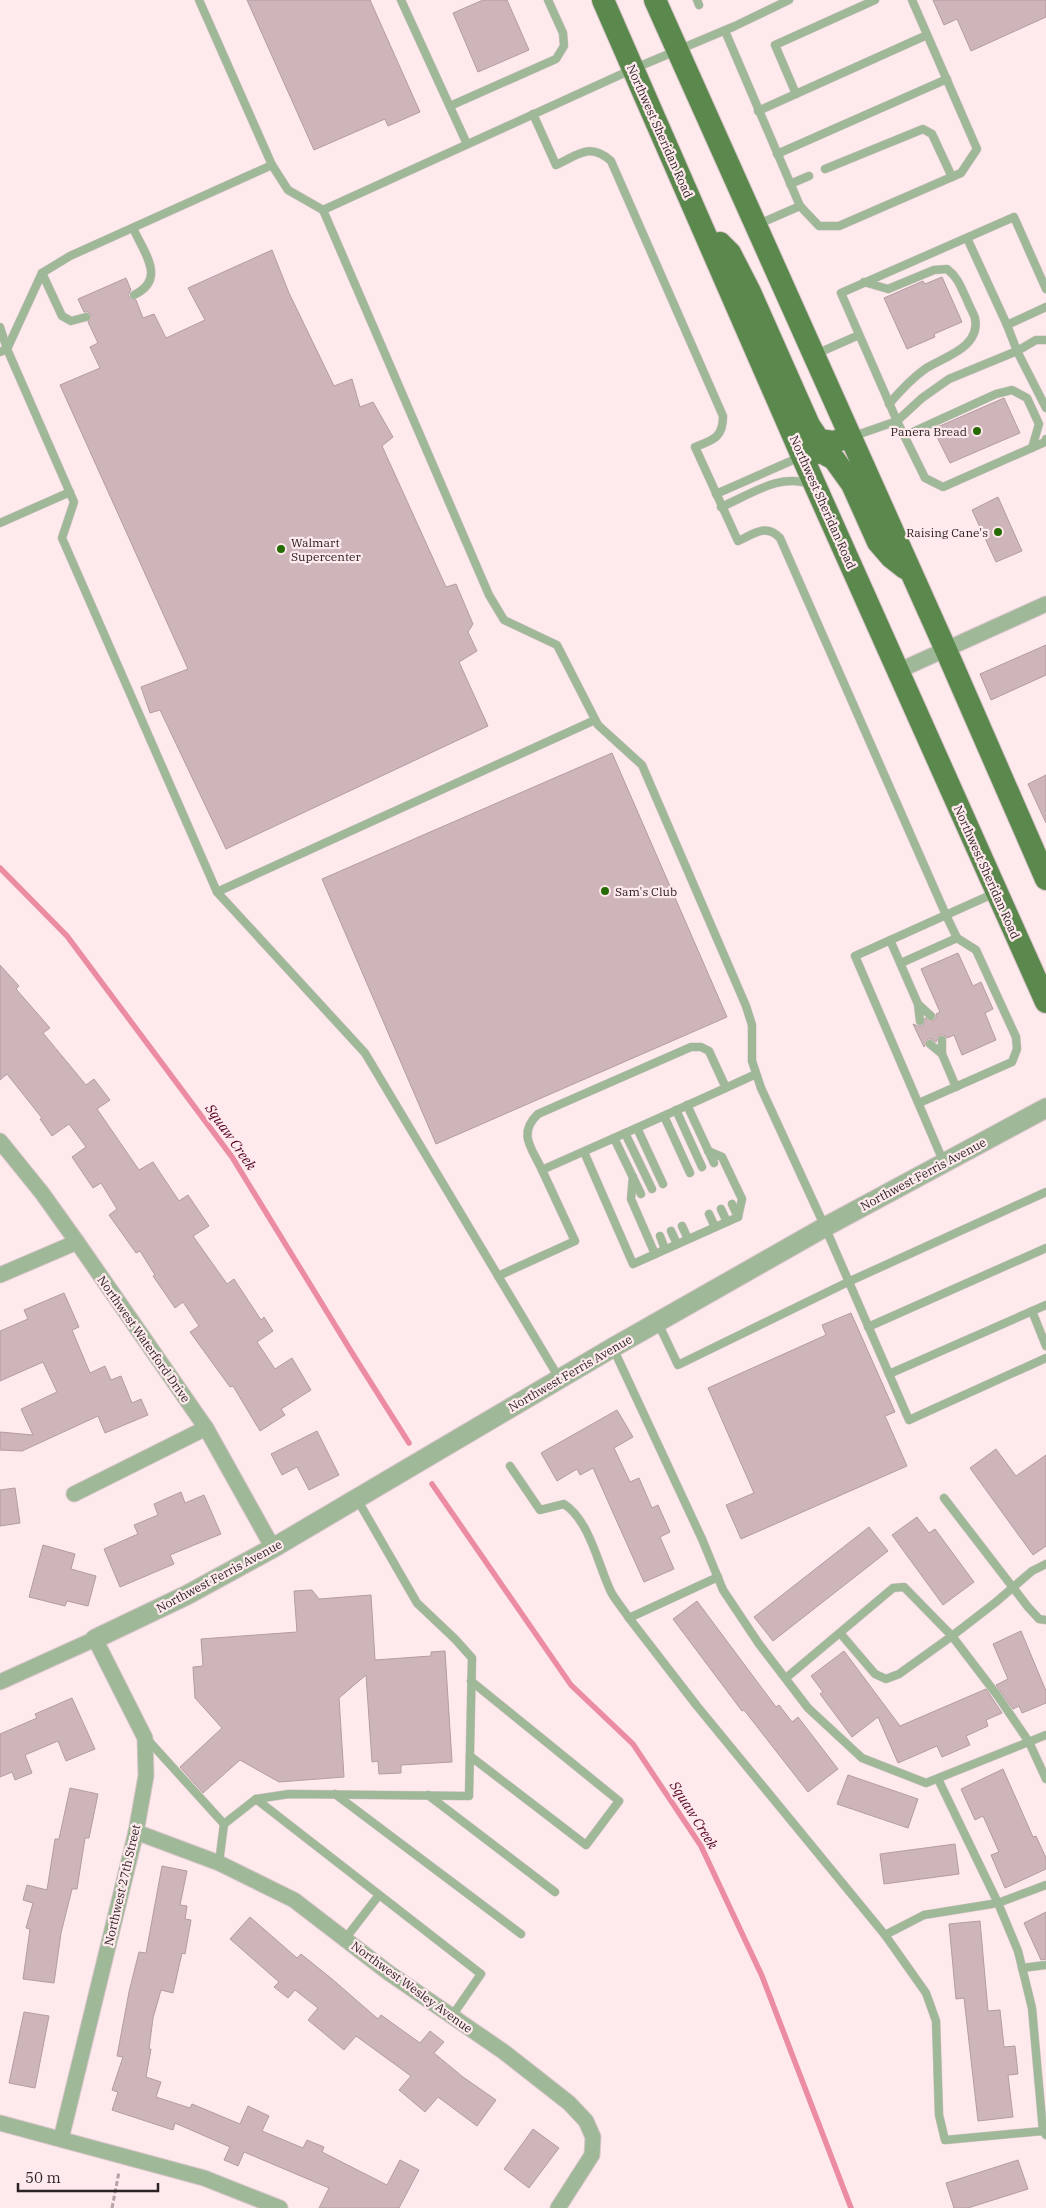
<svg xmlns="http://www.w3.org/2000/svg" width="1046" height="2208" font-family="'IBM Plex Serif',serif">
<rect width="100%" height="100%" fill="#fee9ed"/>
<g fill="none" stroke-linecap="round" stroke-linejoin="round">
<g stroke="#eb8ca3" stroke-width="5.5">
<polyline points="0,868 67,936 232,1157 354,1356 409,1443"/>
<polyline points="432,1484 571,1685 633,1744 701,1846 762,1976 851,2208"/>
</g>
</g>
<g fill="#cdb5ba" stroke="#b49ca1">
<polygon points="247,0 370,0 420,112 388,126 385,119 314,150"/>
<polygon points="483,0 507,0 529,50 478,72 453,13"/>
<polygon points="933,0 1046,0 1046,17 971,51 957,19 944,25"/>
<polygon points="272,250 289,293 334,386 352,379 360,407 373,402 393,437 382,446 446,587 456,584 473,624 468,632 477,651 459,662 488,726 226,849 160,710 150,713 141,687 188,669 60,385 100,368 90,347 98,343 88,322 91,315 88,312 84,312 78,299 126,278 131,290 128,295 130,298 136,300 143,318 154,314 166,338 205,320 188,288"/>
<polygon points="942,277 962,322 934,334 935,337 907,349 884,298 923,281 925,284"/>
<polygon points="1004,398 1020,433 950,463 933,429"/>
<polygon points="998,497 1022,551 996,562 972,510"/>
<polygon points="1046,645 1046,675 991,700 980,674"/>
<polygon points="612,753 727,1017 436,1144 322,879"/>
<polygon points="1046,775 1046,823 1028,784"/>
<polygon points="958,953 973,986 981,982 993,1009 985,1013 996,1040 962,1055 954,1035 947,1038 944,1035 940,1035 936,1042 931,1039 928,1039 924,1047 913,1024 918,1026 923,1026 925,1018 933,1021 936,1018 936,1014 940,1012 921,969"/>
<polygon points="0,965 19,986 16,989 50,1028 43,1033 86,1085 94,1079 110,1100 97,1109 139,1170 153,1162 179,1201 188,1195 209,1226 193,1236 227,1284 234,1279 261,1320 264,1317 273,1331 257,1342 275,1369 292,1358 311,1390 281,1409 285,1415 260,1431 233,1386 230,1387 190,1332 199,1326 183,1302 175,1308 153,1276 155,1275 140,1251 136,1253 109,1215 117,1209 101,1183 93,1188 72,1157 86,1147 69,1124 52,1136 40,1119 42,1118 7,1074 0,1080"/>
<polygon points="64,1293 79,1327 72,1330 90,1373 105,1366 111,1380 121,1376 132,1403 141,1399 148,1415 105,1433 98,1416 22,1451 0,1450 0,1432 33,1435 21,1409 57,1392 43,1362 0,1381 0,1331 28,1319 24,1310"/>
<polygon points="851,1313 895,1412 885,1416 907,1466 741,1539 726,1505 754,1493 708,1388 826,1335 822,1325"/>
<polygon points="617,1410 633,1437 614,1448 630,1482 639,1478 652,1508 658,1505 670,1532 660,1537 674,1569 644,1582 593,1468 580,1475 577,1469 557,1481 541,1453"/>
<polygon points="317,1431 339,1475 309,1490 297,1467 282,1475 271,1454"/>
<polygon points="996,1449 1016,1476 1046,1455 1046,1546 1033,1555 970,1468"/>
<polygon points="15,1488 20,1523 0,1526 0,1490"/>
<polygon points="181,1492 185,1503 204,1495 221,1534 170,1555 174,1564 120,1587 104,1549 138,1534 134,1525 158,1515 154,1504"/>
<polygon points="917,1517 929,1533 935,1529 974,1582 943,1605 892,1535"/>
<polygon points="869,1527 888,1551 773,1641 754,1617"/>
<polygon points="43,1545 75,1554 71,1569 96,1576 88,1606 67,1601 65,1606 29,1597"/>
<polygon points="312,1590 319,1599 371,1595 375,1660 431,1656 431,1652 445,1651 452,1762 401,1765 401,1773 379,1774 378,1761 372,1762 366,1675 339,1698 344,1777 279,1782 240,1760 203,1793 180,1767 222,1728 195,1698 193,1667 203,1666 201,1639 297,1632 294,1591"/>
<polygon points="697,1601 776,1707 779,1705 792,1722 798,1717 838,1769 808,1792 744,1710 742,1711 673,1619"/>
<polygon points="1021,1631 1046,1691 1046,1703 1022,1713 1019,1706 1013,1709 996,1685 1008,1679 993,1644"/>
<polygon points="844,1651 900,1726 986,1689 1002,1713 986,1720 988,1726 966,1736 970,1745 942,1757 937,1746 898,1763 878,1717 852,1737 820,1694 823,1692 811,1676"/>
<polygon points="72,1698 95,1749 66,1761 58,1741 25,1755 32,1773 15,1780 12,1772 0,1777 0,1734 37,1718 35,1714"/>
<polygon points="1003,1769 1033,1837 1036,1836 1046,1858 1046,1869 1005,1888 991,1855 999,1852 983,1816 975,1820 961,1789"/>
<polygon points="848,1775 918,1799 908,1828 837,1804"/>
<polygon points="70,1788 98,1794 89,1838 85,1838 77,1889 72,1889 61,1933 54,1983 23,1979 30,1929 26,1928 33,1903 23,1900 27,1885 47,1890 55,1839 59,1839"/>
<polygon points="955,1844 959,1874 884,1884 880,1854"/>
<polygon points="162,1866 187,1871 180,1905 187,1906 185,1919 191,1920 185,1954 182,1953 173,1993 161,1990 153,2018 149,2049 151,2049 146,2077 161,2082 156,2097 190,2108 192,2104 240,2124 248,2106 269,2116 262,2131 303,2148 307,2140 324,2147 322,2152 387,2185 400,2160 419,2170 399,2208 319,2208 329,2188 244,2152 238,2166 224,2160 230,2147 175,2123 173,2130 112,2110 118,2092 112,2090 123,2057 117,2056 129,1992 139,1952 146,1953"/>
<polygon points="1046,1912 1046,1959 1041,1960 1024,1923"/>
<polygon points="250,1917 297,1958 301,1954 332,1979 378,2019 381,2015 420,2043 430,2031 444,2042 434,2053 463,2077 496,2100 477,2126 438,2097 425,2112 399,2090 411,2076 356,2036 344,2050 308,2020 318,2008 295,1990 288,1998 274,1987 279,1982 230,1939"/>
<polygon points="980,1921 988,2011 1000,2010 1004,2047 1015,2046 1018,2074 1008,2075 1013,2117 978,2121 964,1998 956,1999 949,1924"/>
<polygon points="24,2012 49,2016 35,2088 9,2083"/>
<polygon points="533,2129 559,2148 529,2188 504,2169"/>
<polygon points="1018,2160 1028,2189 968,2208 954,2208 946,2183"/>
</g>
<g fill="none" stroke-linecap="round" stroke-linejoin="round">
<g stroke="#d8c5c9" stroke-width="9">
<g id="service">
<polyline points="199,0 272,165"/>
<polyline points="401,0 467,144"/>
<polyline points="697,0 699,5"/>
<polyline points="789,0 735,26 633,69 323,210 489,595 504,620 557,645 598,725 642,765 746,1006 752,1025 752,1061 761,1088 825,1227 889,1374 1046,1305"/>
<polyline points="725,31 800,206 759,224"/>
<polyline points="796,94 775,45 875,0"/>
<polyline points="450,106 556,59 564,46 563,33 548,0"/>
<polyline points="758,111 927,35"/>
<path d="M533 114 556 165C578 155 590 142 611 161L723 416C723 438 713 440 695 447L738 541C754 534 766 523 780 538L946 915 995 893"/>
<polyline points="777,154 947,79"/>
<polyline points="825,169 923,129 932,134 952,177"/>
<polyline points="790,184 809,176"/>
<polyline points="800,206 819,226 839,226 961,173 977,149 912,0"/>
<polyline points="323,210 288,190 272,165 70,256 42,273 7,349 74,502 62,538 217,892 595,720"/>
<path d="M133 228C144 253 167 279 134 295"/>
<polyline points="967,238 1007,325 1046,307"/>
<polyline points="42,273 62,316 71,321 86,317"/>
<path d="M864 282 888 289 934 270 947 269C958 277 961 288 967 300 969 306 973 312 975 318 981 348 943 357 925 369 911 379 900 391 889 404"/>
<polyline points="1046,289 1014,217 841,293 897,421 922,398 949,379 1017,351 1036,340 1046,340"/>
<polyline points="1007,325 1017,351 1046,408"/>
<polyline points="0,327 7,349 0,352"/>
<polyline points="816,354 859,335"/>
<polyline points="854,436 897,421 925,478 943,487 1045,442 1046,439"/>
<polyline points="904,436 996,394 1012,390 1027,398 1039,424 1032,448"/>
<polyline points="716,494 800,457"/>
<path d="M721 507C748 496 782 471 811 485"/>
<polyline points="0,523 70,492"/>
<polyline points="217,892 365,1053 559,1378"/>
<polyline points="890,940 918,1004 920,1021"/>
<polyline points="901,963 957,938 976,950 1016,1037 1017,1049 1012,1062 919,1103"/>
<polyline points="918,1004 931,1016"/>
<polyline points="942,1040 942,1054 956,1087"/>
<polyline points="930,1044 942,1054"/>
<path d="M726 1088 709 1051 701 1047H691L538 1114C517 1134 532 1148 542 1170 614 1138 685 1107 756 1074"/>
<polyline points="687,1105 714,1163"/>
<polyline points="676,1110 702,1167"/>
<polyline points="664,1116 690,1173"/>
<polyline points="637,1128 663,1184"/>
<polyline points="625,1133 652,1189"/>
<polyline points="614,1138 641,1194"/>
<polyline points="708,1151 722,1157 742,1199 738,1217"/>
<polyline points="584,1152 633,1264 738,1217 732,1204"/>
<polyline points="944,1163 855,956 946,915 957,938"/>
<polyline points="633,1177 631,1199 655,1254"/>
<polyline points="721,1209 727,1222"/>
<polyline points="709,1214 715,1227"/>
<polyline points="682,1226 688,1239"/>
<polyline points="671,1231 677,1244"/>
<polyline points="660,1236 665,1249"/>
<polyline points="498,1276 575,1241 542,1170"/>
<polyline points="1032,1311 1046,1346"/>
<polyline points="658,1323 678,1365 848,1282 1046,1192"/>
<polyline points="868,1327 1046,1248"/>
<polyline points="613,1348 702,1539 723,1590 759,1644 808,1708 862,1758 926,1783 1046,1735"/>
<polyline points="889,1374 909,1420 1046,1358"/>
<path d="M510 1466 540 1510 564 1504C590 1521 598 1565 611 1592 616 1601 623 1609 629 1618"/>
<polyline points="944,1498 1028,1607 1039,1619 1046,1620"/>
<polyline points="718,1577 629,1618 697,1706 885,1935 926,1993 936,2021 939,2115 945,2140 1043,2131"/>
<polyline points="840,1633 875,1674 886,1679 899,1674 952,1636 996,1602 1032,1571 1046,1564"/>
<polyline points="786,1678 893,1588 904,1587 952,1636 997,1695 1029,1742 1046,1779"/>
<polyline points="147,1739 224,1824 219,1863"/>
<polyline points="470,1756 586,1845 619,1801 471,1681"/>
<polyline points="938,1779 998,1903 1018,1951 1032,2008 1043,2131 1046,2135"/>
<polyline points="335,1794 521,1934"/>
<polyline points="428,1795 555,1892"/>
<polyline points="256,1799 481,1974 452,2016"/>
<polyline points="224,1824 256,1799 289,1794 469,1796 472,1658 455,1639 417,1603 357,1499"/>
<polyline points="885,1935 924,1915 998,1903 1046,1885"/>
<polyline points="345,1939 379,1895"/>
<polyline points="1022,1968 1046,1965"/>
</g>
</g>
<g stroke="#d8c5c9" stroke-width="17">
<g id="minor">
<polyline points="898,671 1046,604"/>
<polyline points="0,1141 42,1193 77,1242 206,1428 273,1548"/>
<polyline points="0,1275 77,1242"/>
<polyline points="74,1494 206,1428"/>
<polyline points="0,1682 95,1639 145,1738 146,1776 136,1832 61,2139"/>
<polyline points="136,1832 219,1863 294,1900 389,1973 504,2052 569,2103 586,2121 593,2137 592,2155 558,2208"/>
<polyline points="0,2123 204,2178 280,2208"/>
</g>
</g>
<g stroke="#d8c5c9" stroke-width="21">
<polyline id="tertiary" points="95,1639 187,1595 273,1548 612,1348 825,1227 1046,1108"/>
</g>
<g stroke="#d8c5c9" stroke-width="24">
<g id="primary">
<polyline points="603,0 802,456 1046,1002"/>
<polyline points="655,0 946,650 1046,879"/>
<polyline points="720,243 730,253 750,292 809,425 819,440 833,442 850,437"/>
<polyline points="803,456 821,452 834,459 852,484 878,542 891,557 905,568"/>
</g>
</g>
<polyline stroke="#b4a3a6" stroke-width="3" stroke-dasharray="5 2.5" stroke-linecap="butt" points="112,2208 119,2172"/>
<use href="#service" stroke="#9fb898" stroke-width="8"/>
<use href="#minor" stroke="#9fb898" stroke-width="15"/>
<use href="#tertiary" stroke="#9fb898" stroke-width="19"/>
<use href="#primary" stroke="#5b884c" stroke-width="22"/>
</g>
<g fill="#266b02" stroke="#fee9ed" stroke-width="2">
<circle cx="977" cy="431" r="5"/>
<circle cx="998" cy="532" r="5"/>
<circle cx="281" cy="549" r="5"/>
<circle cx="605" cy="891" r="5"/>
</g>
<g text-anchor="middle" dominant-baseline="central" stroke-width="4.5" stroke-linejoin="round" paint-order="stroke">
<g font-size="12" fill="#2c2325" stroke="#fee9ed">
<text transform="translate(660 131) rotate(66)">Northwest Sheridan Road</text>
<text transform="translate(823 502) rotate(66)">Northwest Sheridan Road</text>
<text transform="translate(987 872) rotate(66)">Northwest Sheridan Road</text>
<text transform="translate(923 1174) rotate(-28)">Northwest Ferris Avenue</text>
<text transform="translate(144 1339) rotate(55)">Northwest Waterford Drive</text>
<text transform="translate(570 1373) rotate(-30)">Northwest Ferris Avenue</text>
<text transform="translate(219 1576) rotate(-28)">Northwest Ferris Avenue</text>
<text transform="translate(122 1885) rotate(-77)">Northwest 27th Street</text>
<text transform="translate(412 1987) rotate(36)">Northwest Wesley Avenue</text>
</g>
<g font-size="12" fill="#2c2325" stroke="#fee9ed" text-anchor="end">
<text x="967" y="431">Panera Bread</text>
<text x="988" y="532">Raising Cane's</text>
<text x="291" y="542" text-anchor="start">Walmart<tspan x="291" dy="14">Supercenter</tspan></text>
<text x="615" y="891" text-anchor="start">Sam's Club</text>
</g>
<g font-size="14" font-style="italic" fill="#550023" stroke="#fee9ed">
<text transform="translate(231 1137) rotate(55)">Squaw Creek</text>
<text transform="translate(694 1815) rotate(58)">Squaw Creek</text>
</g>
</g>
<path d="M18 2183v8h140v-8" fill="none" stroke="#2c2325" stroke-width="2.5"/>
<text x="25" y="2183" font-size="15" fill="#2c2325" stroke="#fee9ed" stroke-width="4" paint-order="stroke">50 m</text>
</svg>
